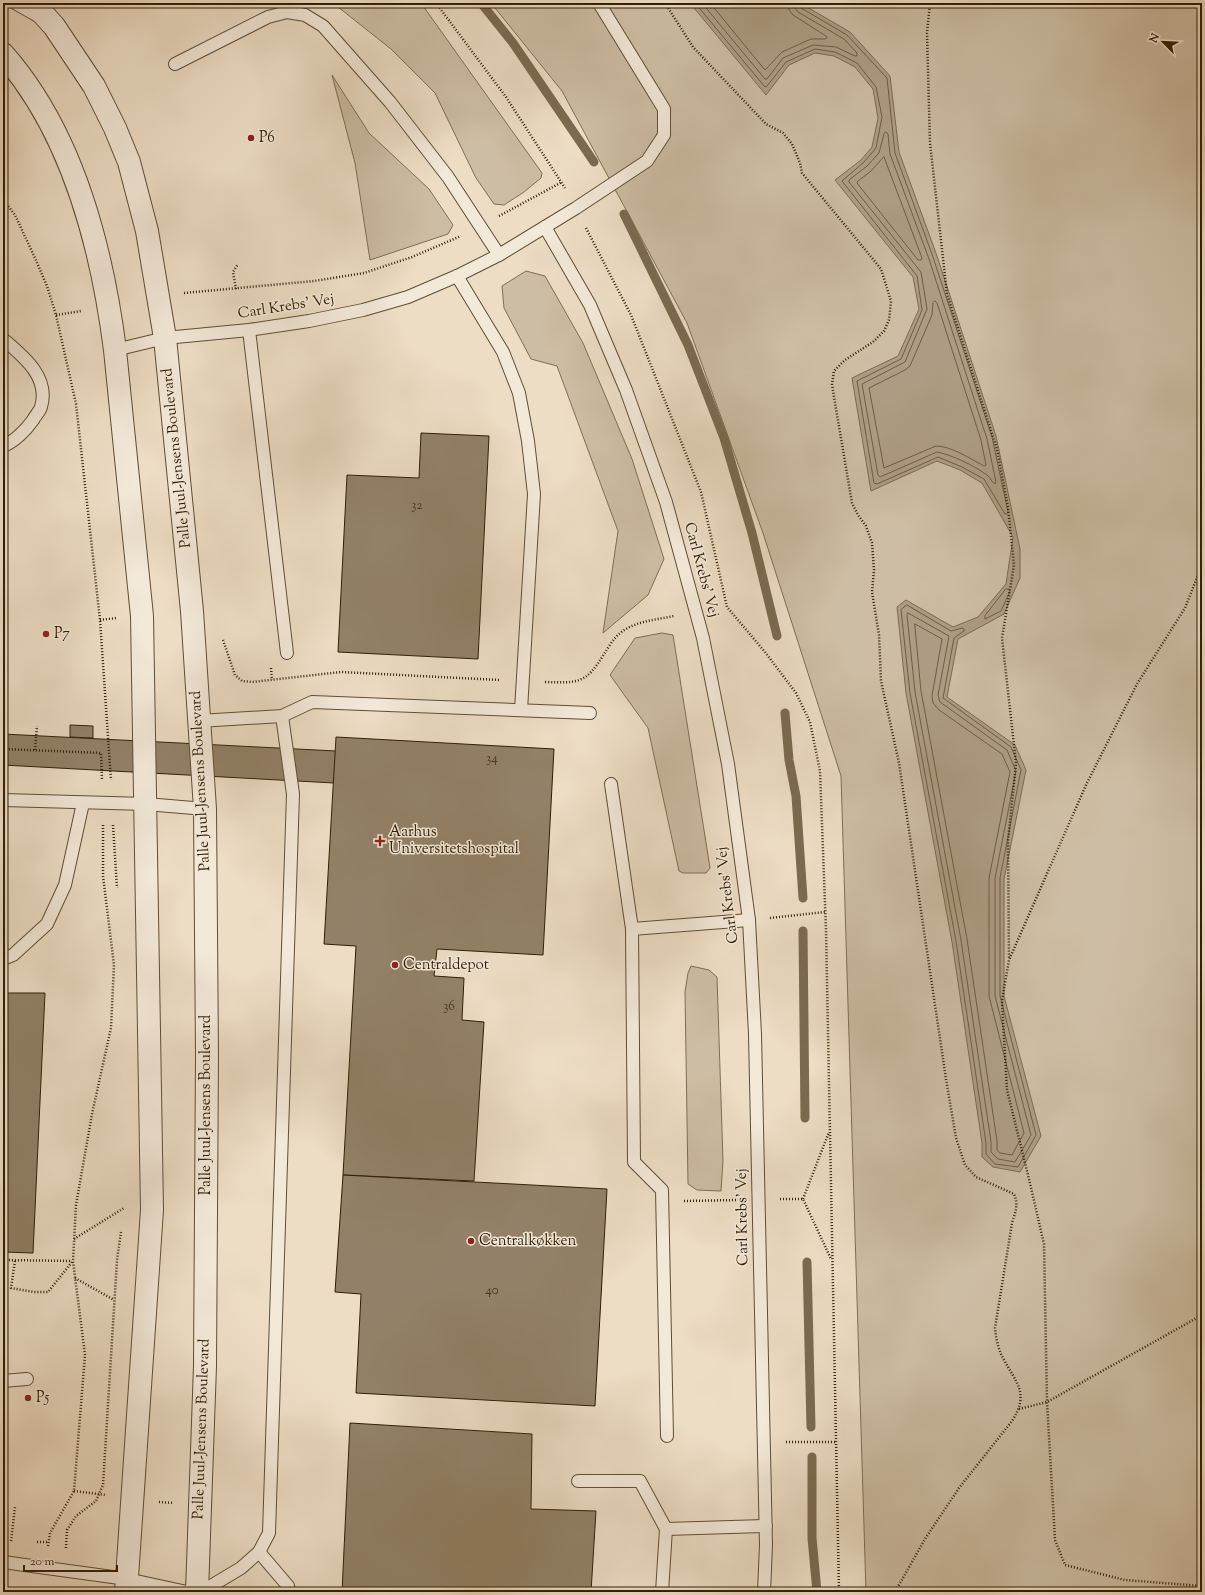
<svg xmlns="http://www.w3.org/2000/svg" width="1205" height="1595" font-family="'Sorts Mill Goudy',serif">
<rect width="100%" height="100%" fill="#edddc5"/>
<filter id="stains"><feTurbulence type="fractalNoise" baseFrequency=".005" numOctaves="4"/><feColorMatrix values="0 0 0 0 .2 0 0 0 0 .09 0 0 0 0 .02 0 0 0 .5 -.17"/></filter>
<radialGradient id="worn" r=".72"><stop offset=".6" stop-color="#630" stop-opacity="0"/><stop offset="1" stop-color="#630" stop-opacity=".3"/></radialGradient>
<g fill="#cdbda4" stroke="#7e6e54">
<polygon points="333,3 421,3 542,173 541,178 524,192 504,205 494,204 476,178 435,93 391,49"/>
<polygon points="491,3 1202,3 1202,1592 866,1592 841,776 763,533 687,323 562,91"/>
<polygon points="332,75 369,133 429,189 453,225 448,234 370,260 355,163"/>
<polygon points="526,271 545,276 583,343 632,459 664,559 648,595 603,633 618,531 557,366 531,359 504,308 502,286"/>
<polygon points="662,633 673,635 710,868 706,873 683,873 679,871 648,728 610,675 635,638"/>
<polygon points="691,966 709,970 717,977 723,1161 721,1191 697,1190 688,1184 685,992 688,973"/>
</g>
<polygon fill="#ad9c83" stroke="#7b6a50" points="690,3 800,3 850,32 890,76 899,152 937,256 996,436 1020,549 1020,578 1004,614 958,639 947,697 1015,745 1026,770 1004,879 1004,996 1041,1136 1020,1172 993,1167 982,1157 982,1143 952,942 906,693 897,607 906,600 953,627 978,617 1006,584 1013,537 982,483 960,470 937,461 871,491 852,378 898,356 919,309 913,277 835,180 861,160 872,147 878,118 873,89 855,67 834,56 815,53 789,65 766,95"/>
<g fill="none" stroke-linecap="round" stroke-linejoin="round">
<g stroke="#6e5d43" stroke-width="1">
<polyline points="695,3 765,87 767,86 786,62 815,49 835,52 857,63 876,87 882,117 876,148 864,162 842,181 917,276 922,310 901,359 857,381 874,483 877,484 938,457 962,467 984,479 1005,514 1007,514 1008,512 992,437 933,257 895,153 887,78 847,35 801,8 799,3"/>
<polyline points="702,3 765,79 767,79 783,58 813,45 836,47 855,56 857,56 857,53 844,39 798,12 795,8 794,3"/>
<polyline points="710,3 765,70 782,52 811,39 825,39 827,38 826,36 793,15 789,10 788,3"/>
<path d="M886 132 888 134 890 154 929 259 987 439 996 482 995 484C991 482 991 478 987 475 975 466 952 455 937 452L880 477 878 475 862 384 905 362 927 309 921 272 849 182V180L867 166 879 153 884 134Z"/>
<polygon points="884,157 922,258 921,260 918,260 857,183 858,181 871,171"/>
<path d="M935 301 937 303 981 440 986 465 984 466C971 459 951 446 936 446L884 468 869 388 905 370 910 366 932 315 933 303Z"/>
<polygon points="1006,589 1009,589 1010,591 1001,611 985,619 985,616"/>
<polygon points="907,605 951,631 962,628 964,629 964,631 954,638 943,698 1011,747 1021,770 1000,878 1000,996 1036,1135 1018,1167 995,1164 986,1154 986,1143 956,941 910,693 901,610"/>
<polygon points="908,613 949,636 938,695 940,702 1007,750 1016,771 995,878 995,996 1031,1135 1015,1162 998,1159 991,1152 991,1142 961,940 915,692 907,615"/>
<polygon points="915,624 942,639 932,696 933,703 939,710 1002,754 1010,772 989,878 989,996 1024,1133 1012,1155 1000,1153 997,1150 997,1141 967,939 921,691"/>
</g>
<g stroke="#7b6a50" stroke-width="9">
<polyline points="481,3 513,43 594,162"/>
<polyline points="624,214 688,345 724,438 752,533 777,636"/>
<polyline points="785,713 789,760 796,796 803,898"/>
<polyline points="803,931 805,1118"/>
<polyline points="807,1262 811,1427"/>
<polyline points="812,1457 812,1538 817,1592"/>
</g>
</g>
<g fill="#928168" stroke="#301e03">
<polygon points="421,433 489,436 478,659 338,652 347,475 419,478"/>
<polygon points="70,725 93,726 93,738 70,737"/>
<polygon points="3,734 336,751 334,783 3,765"/>
<polygon points="336,737 554,749 543,955 437,949 434,976 464,978 462,1020 484,1022 474,1181 343,1175 356,946 324,944"/>
<polygon points="3,993 45,993 33,1253 3,1252"/>
<polygon points="343,1175 607,1189 595,1406 356,1393 361,1294 335,1292"/>
<polygon points="350,1423 532,1434 531,1509 596,1511 591,1592 342,1592"/>
</g>
<g fill="none" stroke-linecap="round" stroke-linejoin="round">
<g stroke="#5f4e34" stroke-width="14">
<g id="service">
<polyline points="15,3 38,16"/>
<polyline points="175,64 268,17 287,12 305,15 323,26 390,102 448,177 499,255"/>
<polyline points="545,227 590,305 626,390 666,502 703,638 728,764 749,920 755,1034 766,1545 764,1592"/>
<polyline points="457,276 503,352 519,393 528,441 534,494 521,710"/>
<polyline points="249,330 287,653"/>
<path d="M3 339C23 356 50 377 41 407 40 411 35 416 33 420 26 430 14 442 3 446"/>
<polyline points="115,350 165,338 249,330 309,321 363,310 408,297 457,276 499,255 576,208 647,161 664,135 664,109 599,3"/>
<polyline points="199,721 282,716 312,702 590,713"/>
<polyline points="611,784 632,929 634,1162 662,1190 667,1436"/>
<polyline points="3,800 146,804 205,809"/>
<polyline points="632,929 749,920"/>
<polyline points="3,959 13,955 47,924 65,885 83,803"/>
<polyline points="3,1381 27,1379"/>
<polyline points="578,1481 640,1481 666,1529 766,1526"/>
<polyline points="259,1552 288,1586 289,1592"/>
<polyline points="3,1562 127,1579 187,1592"/>
<polyline points="201,1592 241,1568 259,1552 269,1533 293,794 282,716"/>
<polyline points="662,1592 666,1529"/>
</g>
</g>
<g stroke="#5f4e34" stroke-width="24">
<g id="tertiary">
<polyline points="33,3 54,26 94,86 115,128 129,162 147,231 165,338 192,611 205,809 207,1056 205,1366 197,1592"/>
<path d="M3 54C73 133 102 248 115 350L142 616 152 1210 126 1592"/>
</g>
</g>
<g stroke="#301e03" stroke-width="2.5" stroke-dasharray="1 2" stroke-linecap="butt">
<polyline points="436,3 506,97 565,188"/>
<path d="M665 3 693 47 766 124 783 133 792 144 800 163 802 173 881 269 891 301 889 320 884 331 873 342 845 360 834 371 832 384 834 397 852 503 858 515 866 526 872 543 874 570 872 592 879 635 881 681 899 763 946 1079 956 1138 965 1165 976 1177 1014 1194C1019 1205 1015 1213 1012 1223L995 1328C996 1338 998 1349 1003 1358 1016 1383 1030 1393 1012 1421L959 1488 925 1539 895 1592"/>
<polyline points="930,3 927,33 930,143 947,294 997,449 1008,507 1014,565 1002,638 1016,763 1008,841 1009,958"/>
<polyline points="3,199 15,215 35,258 47,286 56,315 76,404 100,620 111,780"/>
<polyline points="499,216 562,182"/>
<polyline points="586,228 631,315 701,492 727,607 765,652 796,693 810,722 820,771 826,930 839,1592"/>
<polyline points="236,289 233,272 238,264"/>
<polyline points="184,293 314,281 364,273 412,257 461,236"/>
<polyline points="56,315 81,311"/>
<polyline points="1202,565 1185,608 1137,684 1086,785 1009,960 1002,1001 1007,1090 1029,1179 1044,1244 1047,1402 1055,1540 1065,1565 1125,1580 1202,1586"/>
<polyline points="100,620 116,618"/>
<polyline points="223,640 235,675 242,681 252,682 341,672 500,680"/>
<polyline points="271,668 272,680"/>
<path d="M545 682C578 683 586 684 604 654 608 648 613 639 619 634 634 621 655 620 674 616"/>
<polyline points="3,749 101,753 102,780"/>
<polyline points="35,750 37,726"/>
<polyline points="113,825 117,888"/>
<polyline points="770,918 825,912"/>
<polyline points="780,1199 803,1199 831,1259"/>
<polyline points="803,1199 829,1132"/>
<polyline points="684,1201 737,1200"/>
<polyline points="74,1239 124,1208"/>
<polyline points="3,1260 72,1261"/>
<polyline points="15,1261 11,1288 34,1292 48,1292 72,1262"/>
<polyline points="75,1278 114,1300"/>
<polyline points="1019,1409 1047,1402 1202,1315"/>
<polyline points="786,1442 836,1442"/>
<polyline points="74,1491 106,1495"/>
<polyline points="159,1502 174,1503"/>
<polyline points="11,1541 15,1507"/>
<polyline points="37,1542 49,1542"/>
<polyline points="48,1546 50,1533 74,1491 85,1355 73,1261 76,1205 92,1114 111,1028 114,965 103,876 103,825"/>
<polyline points="66,1548 67,1530 76,1516 96,1501 103,1485 117,1260 121,1232"/>
</g>
<use href="#service" stroke="#f3e9d9" stroke-width="12"/>
<use href="#tertiary" stroke="#f3e9d9" stroke-width="22"/>
</g>
<g fill="#8f2418" stroke="#f3e9d9" stroke-width="1.5">
<circle cx="251" cy="138" r="4"/>
<circle cx="46" cy="634" r="4"/>
<path d="M378 835h4v4h4v4h-4v4h-4v-4h-4v-4h4z"/>
<circle cx="395" cy="965" r="4"/>
<circle cx="471" cy="1241" r="4"/>
<circle cx="28" cy="1398" r="4"/>
</g>
<g text-anchor="middle" dominant-baseline="central" stroke-width="3" stroke-linejoin="round" paint-order="stroke">
<g font-size="13" fill="#48371c">
<text x="417" y="506">32</text>
<text x="492" y="759">34</text>
<text x="449" y="1007">36</text>
<text x="492" y="1291">40</text>
</g>
<g font-size="15" fill="#301e03" stroke="#f3e9d9" text-anchor="start">
<text x="259" y="138">P6</text>
<text x="54" y="634">P7</text>
<text x="389" y="832">Aarhus<tspan x="389" dy="17">Universitetshospital</tspan></text>
<text x="403" y="965">Centraldepot</text>
<text x="479" y="1241">Centralkøkken</text>
<text x="36" y="1398">P5</text>
</g>
<g font-size="15" fill="#301e03" stroke="#f3e9d9">
<text transform="translate(286 307) rotate(-9)">Carl Krebs' Vej</text>
<text transform="translate(177 458) rotate(-96)">Palle Juul-Jensens Boulevard</text>
<text transform="translate(701 570) rotate(75)">Carl Krebs' Vej</text>
<text transform="translate(201 781) rotate(-93)">Palle Juul-Jensens Boulevard</text>
<text transform="translate(728 895) rotate(-97)">Carl Krebs' Vej</text>
<text transform="translate(206 1105) rotate(-90)">Palle Juul-Jensens Boulevard</text>
<text transform="translate(743 1217) rotate(-91)">Carl Krebs' Vej</text>
<text transform="translate(202 1429) rotate(-88)">Palle Juul-Jensens Boulevard</text>
</g>
</g>
<rect width="1205" height="1595" fill="none" stroke="#edddc5" stroke-width="16"/>
<rect x="4" y="4" width="1197" height="1587" fill="none" stroke="#301e03" stroke-width="2"/>
<rect x="8" y="8" width="1189" height="1579" fill="none" stroke="#301e03"/>
<g transform="translate(1163 42) rotate(294)" stroke="#f3e9d9" stroke-width="3" paint-order="stroke">
<path d="M0-3L7 15L0 10L-7 15Z" fill="#301e03"/>
<text y="-6" font-size="11" font-weight="bold" text-anchor="middle" fill="#301e03">N</text>
</g>
<path d="M24 1565v6h93v-6" fill="none" stroke="#301e03" stroke-width="2"/>
<text x="30" y="1565" font-size="12" fill="#301e03" stroke="#f3e9d9" stroke-width="3" paint-order="stroke">20 m</text>
<rect width="100%" height="100%" filter="url(#stains)"/>
<rect width="100%" height="100%" fill="url(#worn)"/>
</svg>
